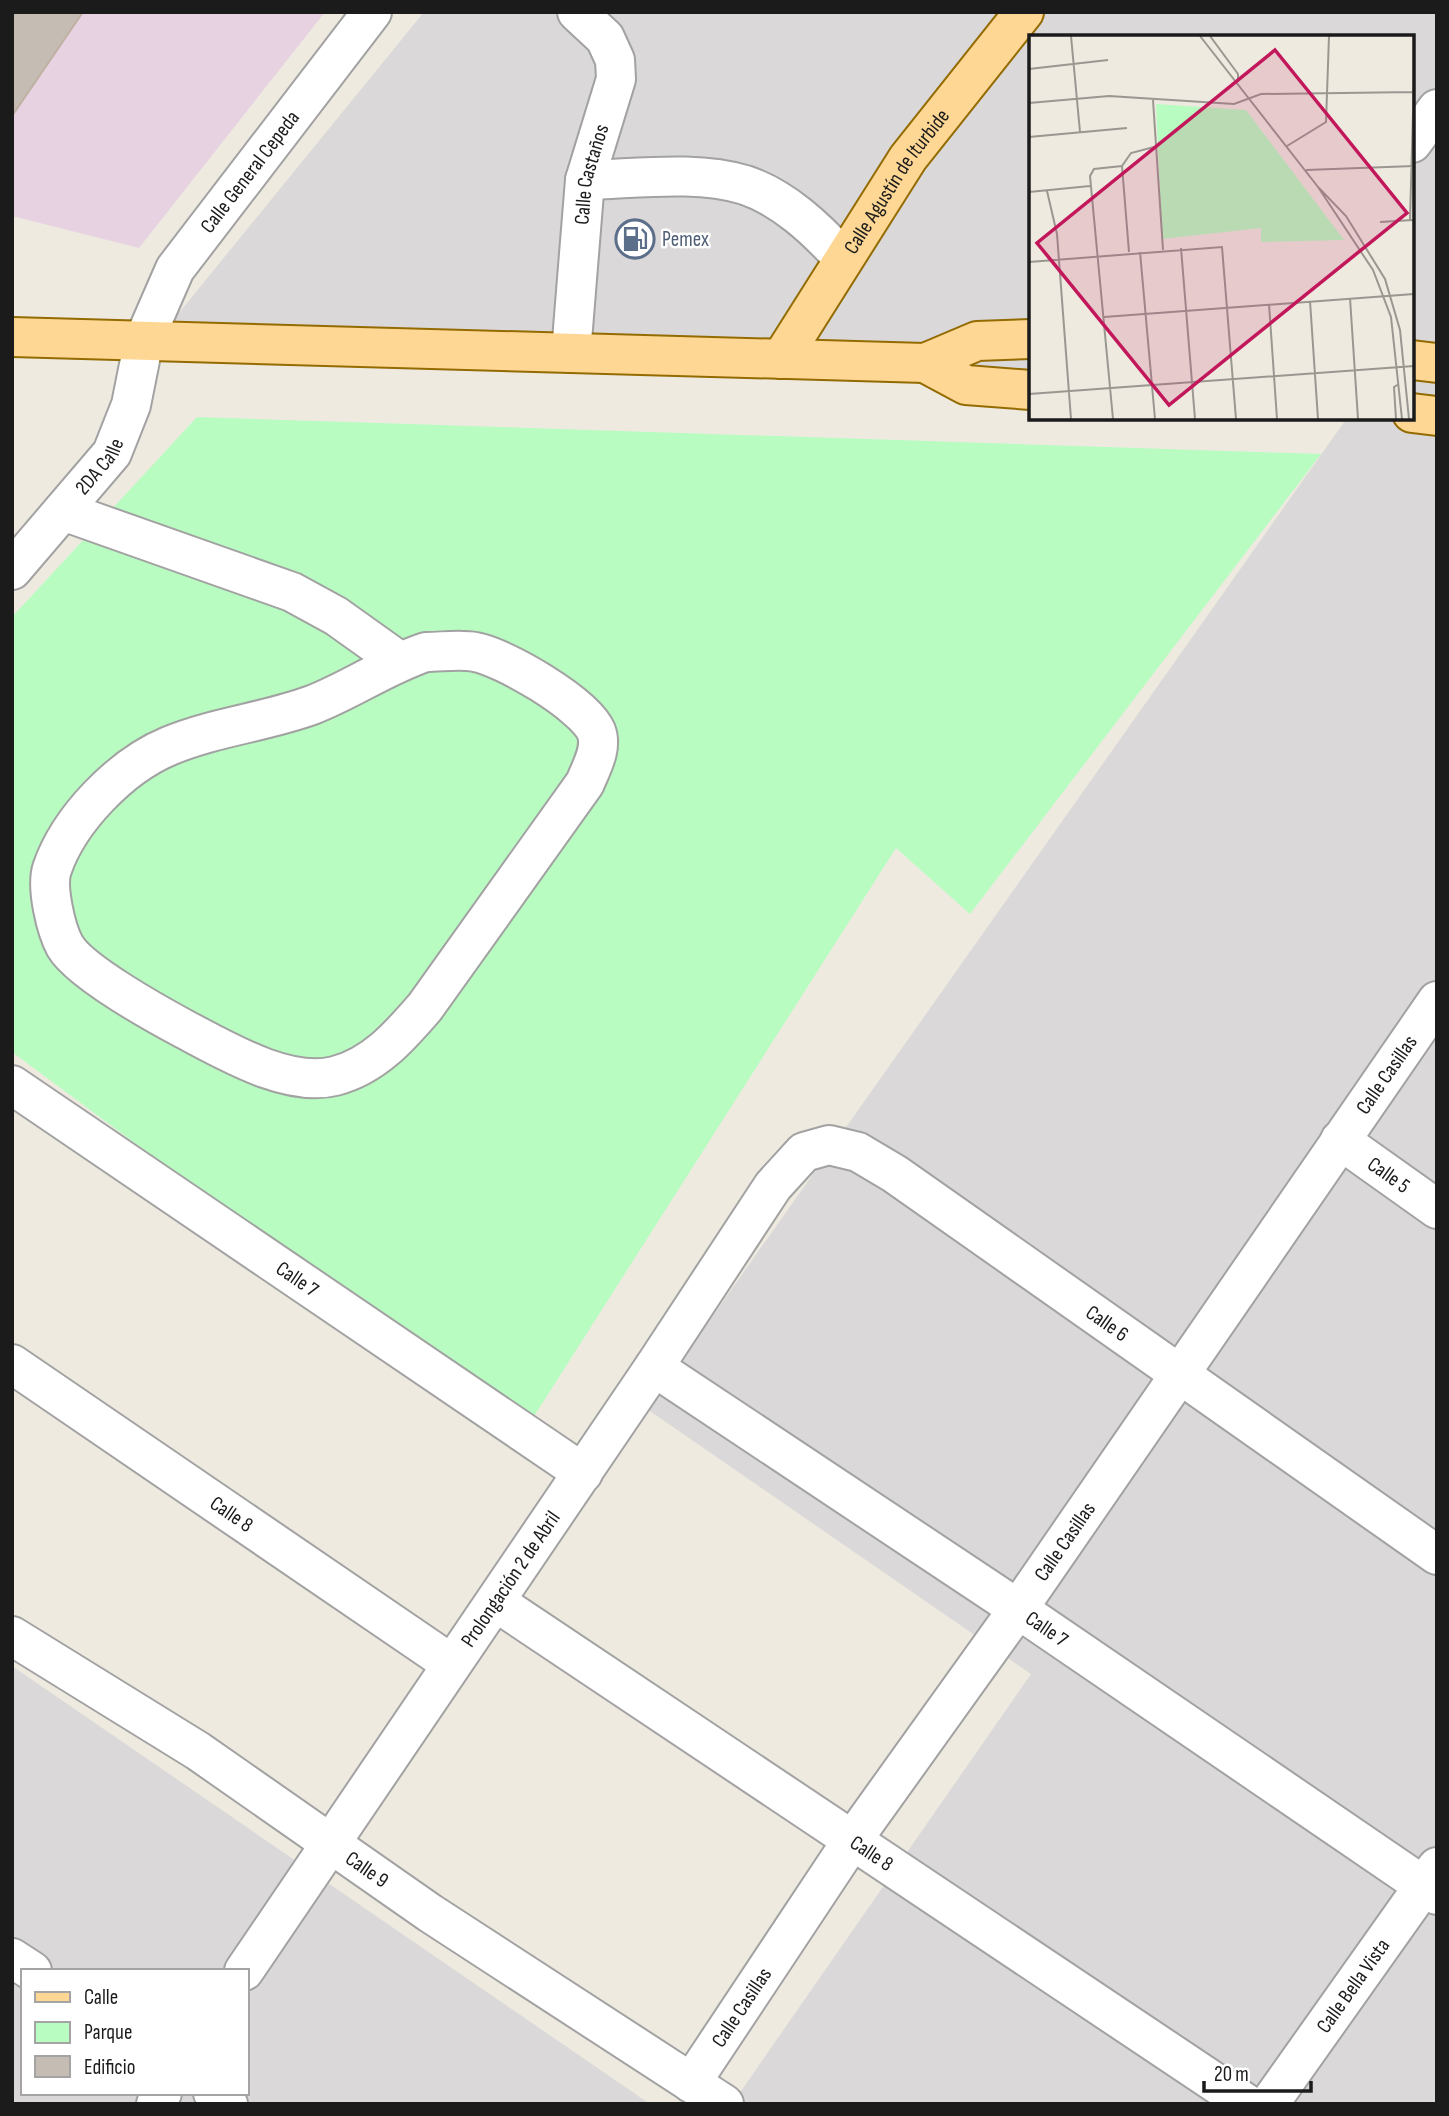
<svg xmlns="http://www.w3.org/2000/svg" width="1449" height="2116" font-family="'Sofia Sans Condensed',sans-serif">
<rect width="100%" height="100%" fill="#eeeae0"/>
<g fill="#dad8d8" fill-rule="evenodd">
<polygon points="424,12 1437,12 1437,2104 732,2104 1031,1674 647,1409 1347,418 1412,418 1412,37 1031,37 1031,372 156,341"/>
<path d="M12 1666 650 2104H12ZM23 1971H247V2093H23Z"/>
</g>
<polygon fill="#e7d2e2" points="12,12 325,12 139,248 12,216"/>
<polygon fill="#b9fcc2" points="197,417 1321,454 970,914 896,848 524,1432 12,1052 12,617"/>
<polygon fill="#c5bcb3" stroke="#c0b1a2" stroke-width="2" points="12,12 83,12 12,116"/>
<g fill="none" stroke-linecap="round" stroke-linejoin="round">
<g stroke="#a2a2a2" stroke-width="42">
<g id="minor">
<polyline points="1412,143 1437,109"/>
<path d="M585 180C635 179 696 170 745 185 784 198 816 229 843 258"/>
<path id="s1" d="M571 353 585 180 616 79 615 60 605 38 577 12"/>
<polyline points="63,511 292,592 336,616 399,661"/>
<path id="s2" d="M12 570 112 453 131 405 144 340 175 269 372 12"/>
<path d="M426 652C442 652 460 649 475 652 504 657 584 704 596 731 603 748 591 768 585 783L425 1007C400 1036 374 1066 335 1076 288 1088 226 1051 186 1030 158 1015 80 972 65 946 56 930 46 887 52 869 69 819 121 766 169 746 214 727 266 722 312 705 351 690 386 665 426 652Z"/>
<path id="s3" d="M12 1085 583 1473"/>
<path id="s4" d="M1340 1140 1437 1209"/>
<path id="s5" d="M12 1364 450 1663"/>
<path id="s6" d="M654 1367 1018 1609 1437 1895"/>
<path id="s7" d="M496 1602 1247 2104"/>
<path id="s8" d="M12 1636 198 1751 430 1913 724 2104"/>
<polyline points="12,1958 32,1971"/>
<path id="s9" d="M244 1971 654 1367 773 1186 804 1152 829 1145 858 1152 895 1174 1437 1555"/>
<path id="s10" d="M691 2083 851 1842 1018 1609 1437 1001"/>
<polyline points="213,2093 228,2104"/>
<polyline points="156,2104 162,2093"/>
<path id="s11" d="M1269 2104 1437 1867"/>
</g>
</g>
<g stroke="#936b00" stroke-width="42">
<g id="major">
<polyline points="12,337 925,363 977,341 1031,339"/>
<path id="s12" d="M781 359 908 158 1024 12"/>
<polyline points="1412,360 1437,363"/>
<polyline points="925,363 966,385 1031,390"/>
<polyline points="1412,413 1437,416"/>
</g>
</g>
<use href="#minor" stroke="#fff" stroke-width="38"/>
<use href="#major" stroke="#ffd794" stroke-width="38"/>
</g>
<defs>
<g id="fuel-ring" transform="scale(2.0125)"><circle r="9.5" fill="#fff" stroke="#5c6f8a" stroke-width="1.5"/><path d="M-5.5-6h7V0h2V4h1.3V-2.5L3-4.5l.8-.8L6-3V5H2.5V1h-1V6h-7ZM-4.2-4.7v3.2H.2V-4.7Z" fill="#5c6f8a"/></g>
</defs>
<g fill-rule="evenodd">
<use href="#fuel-ring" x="635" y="239"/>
</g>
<g text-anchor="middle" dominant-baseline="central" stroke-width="5" stroke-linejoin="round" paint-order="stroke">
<g font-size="21" fill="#1b1b1b" stroke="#fff">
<text stroke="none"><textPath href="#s2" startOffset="472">Calle General Cepeda</textPath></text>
<text stroke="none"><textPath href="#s1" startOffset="180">Calle Castaños</textPath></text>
<text stroke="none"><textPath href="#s12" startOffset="212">Calle Agustín de Iturbide</textPath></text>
<text stroke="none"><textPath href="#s2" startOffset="136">2DA Calle</textPath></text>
<text stroke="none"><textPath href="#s10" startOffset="1225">Calle Casillas</textPath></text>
<text stroke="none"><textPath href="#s4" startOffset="60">Calle 5</textPath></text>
<text stroke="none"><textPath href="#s3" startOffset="345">Calle 7</textPath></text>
<text stroke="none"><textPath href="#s9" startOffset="1351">Calle 6</textPath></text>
<text stroke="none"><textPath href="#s5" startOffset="266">Calle 8</textPath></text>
<text stroke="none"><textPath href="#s10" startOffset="658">Calle Casillas</textPath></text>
<text stroke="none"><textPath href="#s9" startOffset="474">Prolongación 2 de Abril</textPath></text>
<text stroke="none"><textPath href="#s6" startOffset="472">Calle 7</textPath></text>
<text stroke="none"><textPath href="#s7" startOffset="452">Calle 8</textPath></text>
<text stroke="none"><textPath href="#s8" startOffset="425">Calle 9</textPath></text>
<text stroke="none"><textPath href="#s11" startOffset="145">Calle Bella Vista</textPath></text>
<text stroke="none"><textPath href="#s10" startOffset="91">Calle Casillas</textPath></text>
</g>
<g font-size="21" fill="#4e5e75" stroke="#fff" text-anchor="start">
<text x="662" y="239">Pemex</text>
</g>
</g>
<g transform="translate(1029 35)">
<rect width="385" height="385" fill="#eeeae0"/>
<path d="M127 69 217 75 315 205 232 207V193L133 204Z" fill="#b9fcc2"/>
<path fill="none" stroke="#9a9791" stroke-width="2" d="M42 1 51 97M171 1 289 152 344 235 362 282 373 384M181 1 209 39V47M0 34 79 25M124 65 134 215M0 68 80 61 205 69 232 59 385 57M0 102 98 93M258 111 297 87 300 1M93 131 100 217M93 131 102 118 125 112M277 135 385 131M289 152 317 181 356 244 371 295 380 384M18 156 28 199 42 384M0 157 61 151M381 185 385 41M351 187 384 185M152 213 166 384M111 217 126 384M0 227 193 212 207 384M321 263 329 384M281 266 289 384M240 269 248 384M75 282 385 259M0 359 385 331M84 384 61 141 65 134 93 131M367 384 365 352 370 349"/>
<path fill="#c2185b" fill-opacity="0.15" stroke="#c2185b" stroke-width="3.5" d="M246 15 378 178 140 370 8 208Z"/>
<rect width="385" height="385" fill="none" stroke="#1b1b1b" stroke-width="3.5"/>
</g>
<rect width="1449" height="2116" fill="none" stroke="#1b1b1b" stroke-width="28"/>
<rect x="21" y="1969" width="228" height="126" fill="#ffffff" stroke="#a4a4a4" stroke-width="2"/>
<rect x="35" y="1992" width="35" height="10" fill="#ffd794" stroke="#a4a4a4" stroke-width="2"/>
<text x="84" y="2004" font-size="21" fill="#1b1b1b">Calle</text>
<rect x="35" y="2022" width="35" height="21" fill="#b9fcc2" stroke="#a4a4a4" stroke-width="2"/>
<text x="84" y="2039" font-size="21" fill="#1b1b1b">Parque</text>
<rect x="35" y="2056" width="35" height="21" fill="#c5bcb3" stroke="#a4a4a4" stroke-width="2"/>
<text x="84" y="2074" font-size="21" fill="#1b1b1b">Edificio</text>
<path d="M1204 2081v10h107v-10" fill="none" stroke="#1b1b1b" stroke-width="3.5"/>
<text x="1214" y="2081" font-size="21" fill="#1b1b1b" stroke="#ffffff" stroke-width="5" paint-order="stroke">20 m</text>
</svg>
